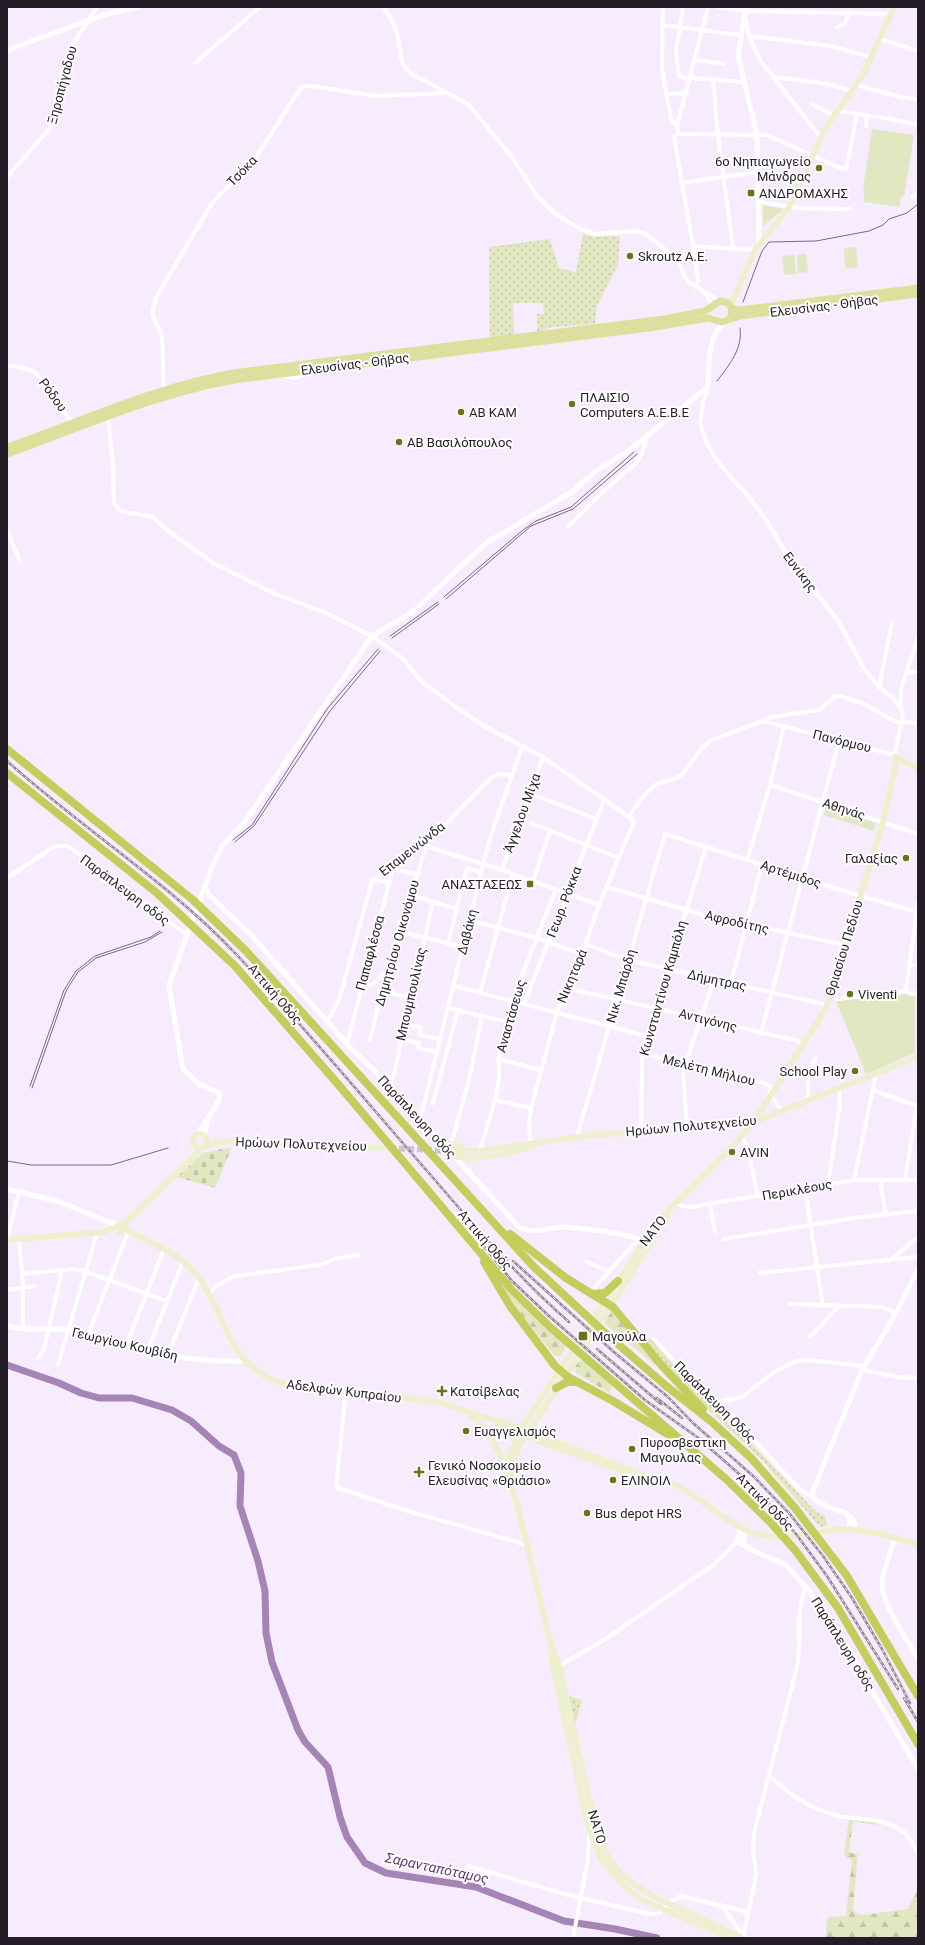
<svg xmlns="http://www.w3.org/2000/svg" width="925" height="1945" font-family="Roboto,sans-serif">
<defs>
<pattern id="grass-dots" width="8" height="8" patternUnits="userSpaceOnUse"><rect width="8" height="8" fill="#e1e7c1"/><path d="M2 2h.1M6 6h.1" fill="none" stroke="#c1c6a6" stroke-width="1.8" stroke-linecap="round"/></pattern>
<pattern id="forest-firs" width="22" height="20" patternUnits="userSpaceOnUse"><rect width="22" height="20" fill="#e1e7c1"/><path d="M5 1l3.5 6h-7zM16 11l3.5 6h-7z" fill="#c1c6a6"/></pattern>
<pattern id="cemetery-stones" width="16" height="16" patternUnits="userSpaceOnUse"><rect width="16" height="16" fill="#e1e7c1"/><path d="M2 7V4a2 2 0 0 1 4 0v3zM10 15v-3a2 2 0 0 1 4 0v3z" fill="#c1c6a6"/></pattern>
</defs>
<rect width="100%" height="100%" fill="#f7ecfd"/>
<g fill="url(#grass-dots)">
<polygon points="583,234 594,237 620,236 618,265 597,306 595,324 553,327 537,332 537,314 544,314 543,303 513,303 514,334 490,340 489,247 550,239 559,268 576,272"/>
<polygon points="644,1339 650,1339 653,1341 686,1379 721,1412 719,1414 748,1440 815,1511 825,1516 827,1526 820,1527 763,1461 701,1403 676,1376"/>
<polygon points="569,1696 582,1700 575,1725"/>
</g>
<g fill="url(#forest-firs)">
<polygon points="505,1286 566,1346 560,1357 554,1355 521,1314 503,1288"/>
<polygon points="611,1312 626,1327 631,1336 660,1369 604,1323"/>
<polygon points="581,1359 611,1384 612,1388 609,1393 576,1373 575,1367"/>
<polygon points="849,1819 878,1823 877,1825 853,1821 849,1852 858,1855 853,1909 855,1913 863,1915 908,1909 918,1887 918,1938 825,1938 828,1917 846,1916 852,1860 847,1858 844,1853"/>
</g>
<polygon fill="url(#cemetery-stones)" points="232,1147 215,1188 177,1177 203,1153"/>
<g fill="#e1e7c1">
<polygon points="872,129 914,135 904,196 901,196 899,207 863,202 865,190 863,190"/>
<polygon points="763,205 784,209 763,226"/>
<polygon points="856,247 858,267 845,269 844,248"/>
<polygon points="806,254 808,272 798,273 797,255"/>
<polygon points="794,255 796,274 784,275 782,256"/>
<polygon points="826,807 876,823 874,831 824,815"/>
<polygon points="907,994 910,996 915,996 915,1053 866,1074 836,1001"/>
</g>
<g fill="none" stroke-linecap="round" stroke-linejoin="round">
<g stroke="#7f658b" stroke-width="1">
<polyline points="743,302 762,251 769,242 816,241 869,231 883,225 889,219 907,213 918,204"/>
<path d="M717 381C729 365 743 349 740 328"/>
<polyline points="444,597 523,530 536,521 571,507 634,452"/>
<polyline points="446,599 531,526 573,509 637,454"/>
<polyline points="390,636 438,602"/>
<polyline points="392,638 439,604"/>
<polyline points="233,840 252,825 327,709 378,649"/>
<polyline points="235,842 254,826 330,711 380,651"/>
<polyline points="30,1086 64,990 76,971 95,956 151,937 160,931"/>
<polyline points="32,1088 66,991 78,972 96,958 145,942 162,932"/>
<polyline points="7,1161 31,1165 111,1165 168,1148"/>
</g>
<polyline stroke="#a684b6" stroke-width="7" points="7,1365 59,1383 81,1393 99,1398 132,1398 172,1410 191,1421 219,1446 234,1455 241,1473 240,1506 258,1561 265,1591 266,1633 272,1662 298,1730 305,1742 328,1767 340,1817 347,1837 365,1863 386,1873 476,1887 564,1921 615,1929 657,1938"/>
<polyline stroke="#cdc3d2" stroke-width="6" stroke-dasharray="6 3" stroke-linecap="butt" points="390,1148 452,1151"/>
<g stroke="#fff" stroke-width="4">
<path d="M384 7C388 15 393 22 396 30 403 48 395 60 412 74L468 104 512 157 537 196 557 215 580 229 595 234 636 231 646 234 678 260 684 276 689 282 720 301"/>
<polyline points="663,7 662,69 671,119 677,126"/>
<polyline points="683,7 676,51 679,76 690,80"/>
<polyline points="718,7 745,11 891,14"/>
<polyline points="745,16 749,36 760,60 821,138"/>
<polyline points="663,25 740,35"/>
<polyline points="837,27 845,24 849,12"/>
<polyline points="749,36 831,46 871,57"/>
<polyline points="880,39 918,51"/>
<polyline points="696,60 724,64"/>
<polyline points="195,63 260,7"/>
<polyline points="773,77 823,83 852,91"/>
<polyline points="691,78 745,82"/>
<polyline points="713,79 718,135 733,248"/>
<polyline points="857,85 893,95 918,100"/>
<polyline points="666,94 687,93"/>
<polyline points="812,104 834,116"/>
<polyline points="838,111 891,119 918,125"/>
<polyline points="866,126 867,115"/>
<polyline points="678,134 767,135 838,167 846,169 857,114"/>
<polyline points="7,177 51,127 58,92 72,46 97,7"/>
<polyline points="681,183 758,172"/>
<polyline points="912,197 918,194"/>
<polyline points="759,202 798,208 850,209"/>
<polyline points="693,246 755,250"/>
<polyline points="696,288 698,280 693,246 674,137 678,134 677,126 708,7"/>
<polyline points="703,292 709,299 712,306"/>
<path d="M7 366C39 367 40 376 56 402 61 410 68 415 72 424"/>
<polyline points="282,376 298,378 306,371"/>
<polyline points="708,387 703,403 700,423 706,442 716,459 734,481 744,491 765,518 788,557 839,622 863,667 872,678 879,687 892,697 900,707 903,715 894,757"/>
<path d="M164 390C162 374 164 357 162 340 160 319 146 325 157 296L212 203 253 162 300 89 305 86H310L377 96 446 93"/>
<polyline points="108,416 112,454 114,503 120,511 153,517 172,534 215,564 273,593 324,612 372,636 402,658 422,682 460,710 486,727 543,757 632,819 634,822 599,905 582,954 557,1012 531,1108 529,1122 530,1143"/>
<polyline points="568,527 605,490 636,463 643,451 646,438"/>
<polyline points="7,531 20,561"/>
<polyline points="907,672 918,672"/>
<polyline points="879,687 892,623"/>
<polyline points="901,706 901,689 918,637"/>
<polyline points="762,721 895,755"/>
<polyline points="770,785 918,834"/>
<polyline points="529,793 596,819"/>
<path d="M629 817C634 808 650 785 660 783 667 780 673 781 680 776 692 765 697 750 710 741L772 717 819 710 834 697 841 696 862 703 896 722 918 723"/>
<polyline points="531,823 619,858"/>
<polyline points="426,846 502,870 599,905"/>
<polyline points="747,860 770,785 784,726"/>
<polyline points="392,869 417,874"/>
<polyline points="502,870 543,757"/>
<polyline points="7,878 55,846 68,846 187,935"/>
<polyline points="375,879 388,883"/>
<polyline points="533,881 550,831"/>
<polyline points="607,887 700,914 845,945"/>
<polyline points="411,895 457,909"/>
<polyline points="470,920 536,938 582,954"/>
<polyline points="399,931 463,947"/>
<polyline points="448,944 467,868 482,872"/>
<polyline points="585,944 628,960 827,1005"/>
<polyline points="909,965 918,965"/>
<polyline points="731,983 762,864"/>
<polyline points="361,986 373,984 387,971"/>
<polyline points="454,986 647,1036"/>
<polyline points="566,988 795,1040 803,1044"/>
<polyline points="828,989 834,992 837,999 906,991 910,994 918,993"/>
<polyline points="383,991 410,998"/>
<polyline points="906,991 918,902"/>
<polyline points="480,993 513,874"/>
<polyline points="524,1004 604,800"/>
<polyline points="448,1008 507,1022"/>
<polyline points="327,1022 339,1000 372,881 447,823 492,777 499,774 511,775"/>
<polyline points="404,1024 421,1027 419,1035 440,1039"/>
<polyline points="761,1033 839,741"/>
<polyline points="400,1039 419,1043 418,1048 437,1052"/>
<polyline points="370,1040 385,978 426,847"/>
<polyline points="347,1044 394,864"/>
<polyline points="643,1053 685,1065 764,1083 775,1089"/>
<polyline points="498,1059 541,1070"/>
<polyline points="391,1087 433,902"/>
<polyline points="873,1090 911,1104 918,1105"/>
<polyline points="769,1091 782,1112"/>
<polyline points="495,1100 531,1108"/>
<polyline points="808,1102 808,1072 816,1058"/>
<polyline points="433,1103 458,1010"/>
<polyline points="420,1120 489,841 522,747"/>
<polyline points="687,1129 683,1071 714,980"/>
<polyline points="641,1131 642,1061 644,1046 706,847"/>
<polyline points="741,1136 747,1145 758,1197"/>
<polyline points="577,1137 665,834 857,895 918,912"/>
<polyline points="450,1145 454,1134 470,1076 482,1016"/>
<polyline points="481,1147 495,1100 499,1079 499,1052 512,1001 556,889"/>
<polyline points="854,1180 876,1074"/>
<polyline points="905,1180 917,1105"/>
<polyline points="880,1181 886,1215"/>
<polyline points="828,1185 840,1103 839,1089"/>
<polyline points="805,1189 823,1306"/>
<polyline points="677,1203 682,1206 690,1207 854,1180 918,1180"/>
<polyline points="710,1205 715,1232"/>
<polyline points="19,1239 23,1284 23,1329"/>
<polyline points="724,1239 861,1217 918,1211"/>
<polyline points="7,1240 19,1192"/>
<polyline points="889,1261 918,1237"/>
<polyline points="587,1262 610,1272"/>
<polyline points="759,1273 918,1257"/>
<polyline points="23,1274 73,1269 81,1270 167,1301"/>
<polyline points="595,1287 632,1246 640,1239"/>
<polyline points="7,1290 35,1286"/>
<polyline points="209,1294 216,1286 235,1276 320,1265 335,1259 358,1255"/>
<polyline points="791,1304 882,1307 896,1313"/>
<polyline points="88,1335 127,1235"/>
<polyline points="810,1337 839,1306"/>
<polyline points="654,1339 695,1384 728,1411 789,1478 801,1490 811,1496"/>
<polyline points="126,1346 164,1249"/>
<polyline points="147,1352 183,1261"/>
<polyline points="168,1355 199,1278"/>
<polyline points="38,1358 44,1349 62,1270"/>
<polyline points="58,1365 97,1233"/>
<polyline points="862,1370 898,1377 918,1378"/>
<polyline points="346,1391 336,1487 408,1511 527,1545"/>
<polyline points="719,1402 742,1397 774,1372 796,1361 810,1360 864,1366"/>
<polyline points="559,1666 604,1640 713,1565 733,1546 737,1541"/>
<path d="M770 1776C789 1796 816 1812 844 1817 867 1821 884 1817 905 1833 911 1838 913 1847 918 1853"/>
<polyline points="468,1866 568,1895 650,1914 658,1914 671,1902 681,1896 748,1912"/>
<polyline points="721,1905 740,1931 744,1932"/>
<polyline points="573,1938 588,1859 589,1832"/>
<path d="M743 1938 756 1875 753 1848 754 1833 797 1667C803 1638 794 1615 806 1587"/>
</g>
<g stroke="#fff" stroke-width="5">
<polyline points="746,7 738,56 757,135 759,244"/>
<polyline points="7,52 13,48 103,15 137,7"/>
<path d="M205 887 209 895 251 935 347 1044 391 1087 518 1226C533 1236 547 1227 563 1227 579 1228 632 1233 644 1242"/>
<path d="M198 1134C203 1122 219 1107 220 1095L218 1092 199 1084 183 1069 169 985 211 869 222 846 244 823 372 636 414 611 462 565 488 542 573 491 597 470 627 452 708 387C709 367 707 335 725 322"/>
<polyline points="206,1137 205,1132 208,1118"/>
<polyline points="7,1189 58,1201 106,1221 119,1224"/>
<path d="M7 1326C28 1332 49 1327 71 1330 90 1333 110 1342 129 1347 166 1357 205 1362 244 1361"/>
<polyline points="847,1515 850,1519 849,1529"/>
<polyline points="741,1528 737,1541 752,1550 786,1565 810,1592 851,1655 918,1769"/>
<path d="M855 1530C856 1512 840 1512 828 1507 822 1505 816 1500 811 1496L861 1372 896 1313 918 1269"/>
<path d="M895 1538C891 1552 884 1567 882 1582 880 1601 908 1641 918 1659"/>
<polyline points="742,1544 746,1531"/>
</g>
<g stroke="#edf0ce" stroke-width="6">
<polyline points="730,306 755,250 789,207 825,129 864,73 894,7"/>
<polyline points="895,757 918,768"/>
<circle cx="200" cy="1141" r="7"/>
<polyline points="441,1142 461,1147"/>
<polyline points="205,1147 220,1142 254,1141 383,1148"/>
<polyline points="452,1151 480,1151 592,1135 687,1129 759,1120 918,1057"/>
<path d="M453 1156C478 1162 515 1153 538 1144"/>
<polyline points="123,1225 201,1149"/>
<path d="M124 1228C127 1231 131 1232 135 1234 155 1245 179 1254 194 1272 230 1314 222 1365 285 1384L437 1402 491 1419 498 1420 646 1476 679 1486 734 1524 752 1533 768 1536 786 1537 833 1530 849 1529 877 1533 918 1544"/>
<polyline points="7,1240 103,1232 114,1228 120,1224 124,1228 120,1232 116,1227"/>
<path d="M469 1414C488 1428 499 1448 506 1471"/>
<polyline points="497,1424 562,1450 623,1471"/>
<polyline points="511,1480 514,1459 521,1443 611,1306 666,1218"/>
<polyline points="551,1651 552,1663 589,1829 601,1859 624,1886 642,1900 730,1938"/>
<path d="M741 1938C721 1928 701 1918 680 1909 638 1889 609 1876 596 1828L559 1666 551 1644 517 1504 508 1478 507 1468 509 1457 521 1429 648 1236 665 1214 736 1143 759 1114 826 1008 883 822 897 758"/>
</g>
<g stroke="#dbe19d" stroke-width="7">
<polyline points="731,308 739,310 918,288"/>
<path d="M7 447C82 421 155 387 233 373L665 319 705 311 720 301C730 301 735 310 729 319"/>
<path d="M7 454C82 427 156 394 234 380L649 328 708 318 722 322 740 316 918 294"/>
</g>
<g stroke="#c3cd5c" stroke-width="8">
<polyline points="7,749 193,900 246,951 534,1267 604,1332 665,1385 712,1422 751,1458 795,1508 847,1576 918,1696"/>
<polyline points="7,773 158,894 235,966 337,1083 512,1290 550,1327 726,1479 771,1523 795,1550 838,1608 918,1744"/>
<polyline points="510,1234 566,1278 613,1307 663,1367 703,1409"/>
<polyline points="484,1262 510,1306 555,1366 568,1377 613,1401 669,1435"/>
<polyline points="592,1294 605,1293 618,1281"/>
<polyline points="556,1388 567,1382 577,1382"/>
</g>
<g stroke="#918896" stroke-width="2.5">
<g id="rail">
<path d="M7 761C81 828 167 881 236 954 300 1022 360 1094 421 1164 469 1219 514 1274 569 1322"/>
<polyline points="477,1238 512,1281 549,1316 645,1400 697,1437 737,1472 773,1508 796,1534 827,1576 898,1689"/>
<polyline points="513,1261 615,1353 668,1397 693,1423 752,1475 789,1513 823,1556 852,1598 882,1649 910,1703"/>
<polyline points="597,1349 661,1404"/>
<polyline points="657,1398 682,1418"/>
<polyline points="904,1698 918,1722"/>
</g>
</g>
<use href="#rail" stroke="#fefefe" stroke-width="1" stroke-dasharray="3" stroke-linecap="butt"/>
</g>
<g fill="#6b7219" stroke="#fefefe" stroke-width="1.5">
<circle cx="819" cy="168" r="4"/>
<rect x="747" y="189" width="8" height="8" rx="2"/>
<circle cx="630" cy="256" r="4"/>
<circle cx="572" cy="404" r="4"/>
<circle cx="461" cy="412" r="4"/>
<circle cx="399" cy="442" r="4"/>
<circle cx="906" cy="858" r="4"/>
<rect x="526" y="880" width="8" height="8" rx="2"/>
<circle cx="850" cy="994" r="4"/>
<circle cx="855" cy="1071" r="4"/>
<circle cx="732" cy="1152" r="4"/>
<rect x="578" y="1331" width="10" height="10" rx="2"/>
<path d="M440 1385h4v4h4v4h-4v4h-4v-4h-4v-4h4z"/>
<circle cx="466" cy="1431" r="4"/>
<circle cx="632" cy="1449" r="4"/>
<path d="M417 1466h4v4h4v4h-4v4h-4v-4h-4v-4h4z"/>
<circle cx="613" cy="1480" r="4"/>
<circle cx="587" cy="1513" r="4"/>
</g>
<g text-anchor="middle" dominant-baseline="central" stroke-width="4" stroke-linejoin="round" paint-order="stroke">
<g font-size="13" fill="#231d27" stroke="#fefefe">
<text transform="translate(62 85) rotate(-75)">Ξηροπήγαδου</text>
<text transform="translate(242 171) rotate(-46)">Τσόκα</text>
<text transform="translate(824 306) rotate(-7)">Ελευσίνας - Θήβας</text>
<text transform="translate(355 364) rotate(-7)">Ελευσίνας - Θήβας</text>
<text transform="translate(53 395) rotate(54)">Ρόδου</text>
<text transform="translate(800 572) rotate(53)">Ευνίκης</text>
<text transform="translate(842 741) rotate(14)">Πανόρμου</text>
<text transform="translate(844 809) rotate(18)">Αθηνάς</text>
<text transform="translate(522 813) rotate(-70)">Άγγελου Μίχα</text>
<text transform="translate(412 849) rotate(-38)">Επαμεινώνδα</text>
<text transform="translate(791 874) rotate(18)">Αρτέμιδος</text>
<text transform="translate(125 890) rotate(37)">Παράπλευρη οδός</text>
<text transform="translate(564 902) rotate(-69)">Γεωρ. Ρόκκα</text>
<text transform="translate(737 922) rotate(13)">Αφροδίτης</text>
<text transform="translate(467 932) rotate(-76)">Δαβάκη</text>
<text transform="translate(397 943) rotate(-74)">Δημητρίου Οικονόμου</text>
<text transform="translate(844 948) rotate(-73)">Θριασίου Πεδίου</text>
<text transform="translate(370 953) rotate(-75)">Παπαφλέσσα</text>
<text transform="translate(572 976) rotate(-67)">Νικηταρά</text>
<text transform="translate(717 980) rotate(12)">Δήμητρας</text>
<text transform="translate(621 986) rotate(-74)">Νικ. Μπάρδη</text>
<text transform="translate(663 988) rotate(-74)">Κωνσταντίνου Καμπόλη</text>
<text transform="translate(275 994) rotate(49)">Αττική Οδός</text>
<text transform="translate(411 994) rotate(-77)">Μπουμπουλίνας</text>
<text transform="translate(511 1016) rotate(-74)">Αναστάσεως</text>
<text transform="translate(708 1020) rotate(14)">Αντιγόνης</text>
<text transform="translate(709 1070) rotate(14)">Μελέτη Μήλιου</text>
<text transform="translate(417 1117) rotate(47)">Παράπλευρη οδός</text>
<text transform="translate(691 1126) rotate(-5)">Ηρώων Πολυτεχνείου</text>
<text transform="translate(301 1144) rotate(2)">Ηρώων Πολυτεχνείου</text>
<text transform="translate(797 1190) rotate(-10)">Περικλέους</text>
<text transform="translate(653 1231) rotate(-52)">ΝΑΤΟ</text>
<text transform="translate(485 1240) rotate(49)">Αττική Οδός</text>
<text transform="translate(125 1344) rotate(13)">Γεωργίου Κουβίδη</text>
<text transform="translate(344 1391) rotate(7)">Αδελφών Κυπραίου</text>
<text transform="translate(715 1402) rotate(45)">Παράπλευρη Οδός</text>
<text transform="translate(765 1502) rotate(45)">Αττική Οδός</text>
<text transform="translate(843 1644) rotate(58)">Παράπλευρη οδός</text>
<text transform="translate(597 1827) rotate(73)">ΝΑΤΟ</text>
</g>
<g font-size="13" fill="#231d27" stroke="#fefefe" text-anchor="start">
<text x="811" y="161" text-anchor="end">6ο Νηπιαγωγείο<tspan x="811" dy="15">Μάνδρας</tspan></text>
<text x="759" y="193">ΑΝΔΡΟΜΑΧΗΣ</text>
<text x="638" y="256">Skroutz Α.Ε.</text>
<text x="580" y="397">ΠΛΑΙΣΙΟ<tspan x="580" dy="15">Computers Α.Ε.Β.Ε</tspan></text>
<text x="469" y="412">ΑΒ ΚΑΜ</text>
<text x="407" y="442">ΑΒ Βασιλόπουλος</text>
<text x="898" y="858" text-anchor="end">Γαλαξίας</text>
<text x="522" y="884" text-anchor="end">ΑΝΑΣΤΑΣΕΩΣ</text>
<text x="858" y="994">Viventi</text>
<text x="847" y="1071" text-anchor="end">School Play</text>
<text x="740" y="1152">AVIN</text>
<text x="592" y="1336">Μαγούλα</text>
<text x="450" y="1391">Κατσίβελας</text>
<text x="474" y="1431">Ευαγγελισμός</text>
<text x="640" y="1442">Πυροσβεστικη<tspan x="640" dy="15">Μαγουλας</tspan></text>
<text x="428" y="1465">Γενικό Νοσοκομείο<tspan x="428" dy="15">Ελευσίνας «Θριάσιο»</tspan></text>
<text x="621" y="1480">ΕΛΙΝΟΙΛ</text>
<text x="595" y="1513">Bus depot HRS</text>
</g>
<g font-size="14" font-style="italic" fill="#633776" stroke="#fefefe">
<text transform="translate(437 1868) rotate(12)">Σαρανταπόταμος</text>
</g>
</g>
<rect width="925" height="1945" fill="none" stroke="#231d27" stroke-width="16"/>
</svg>
